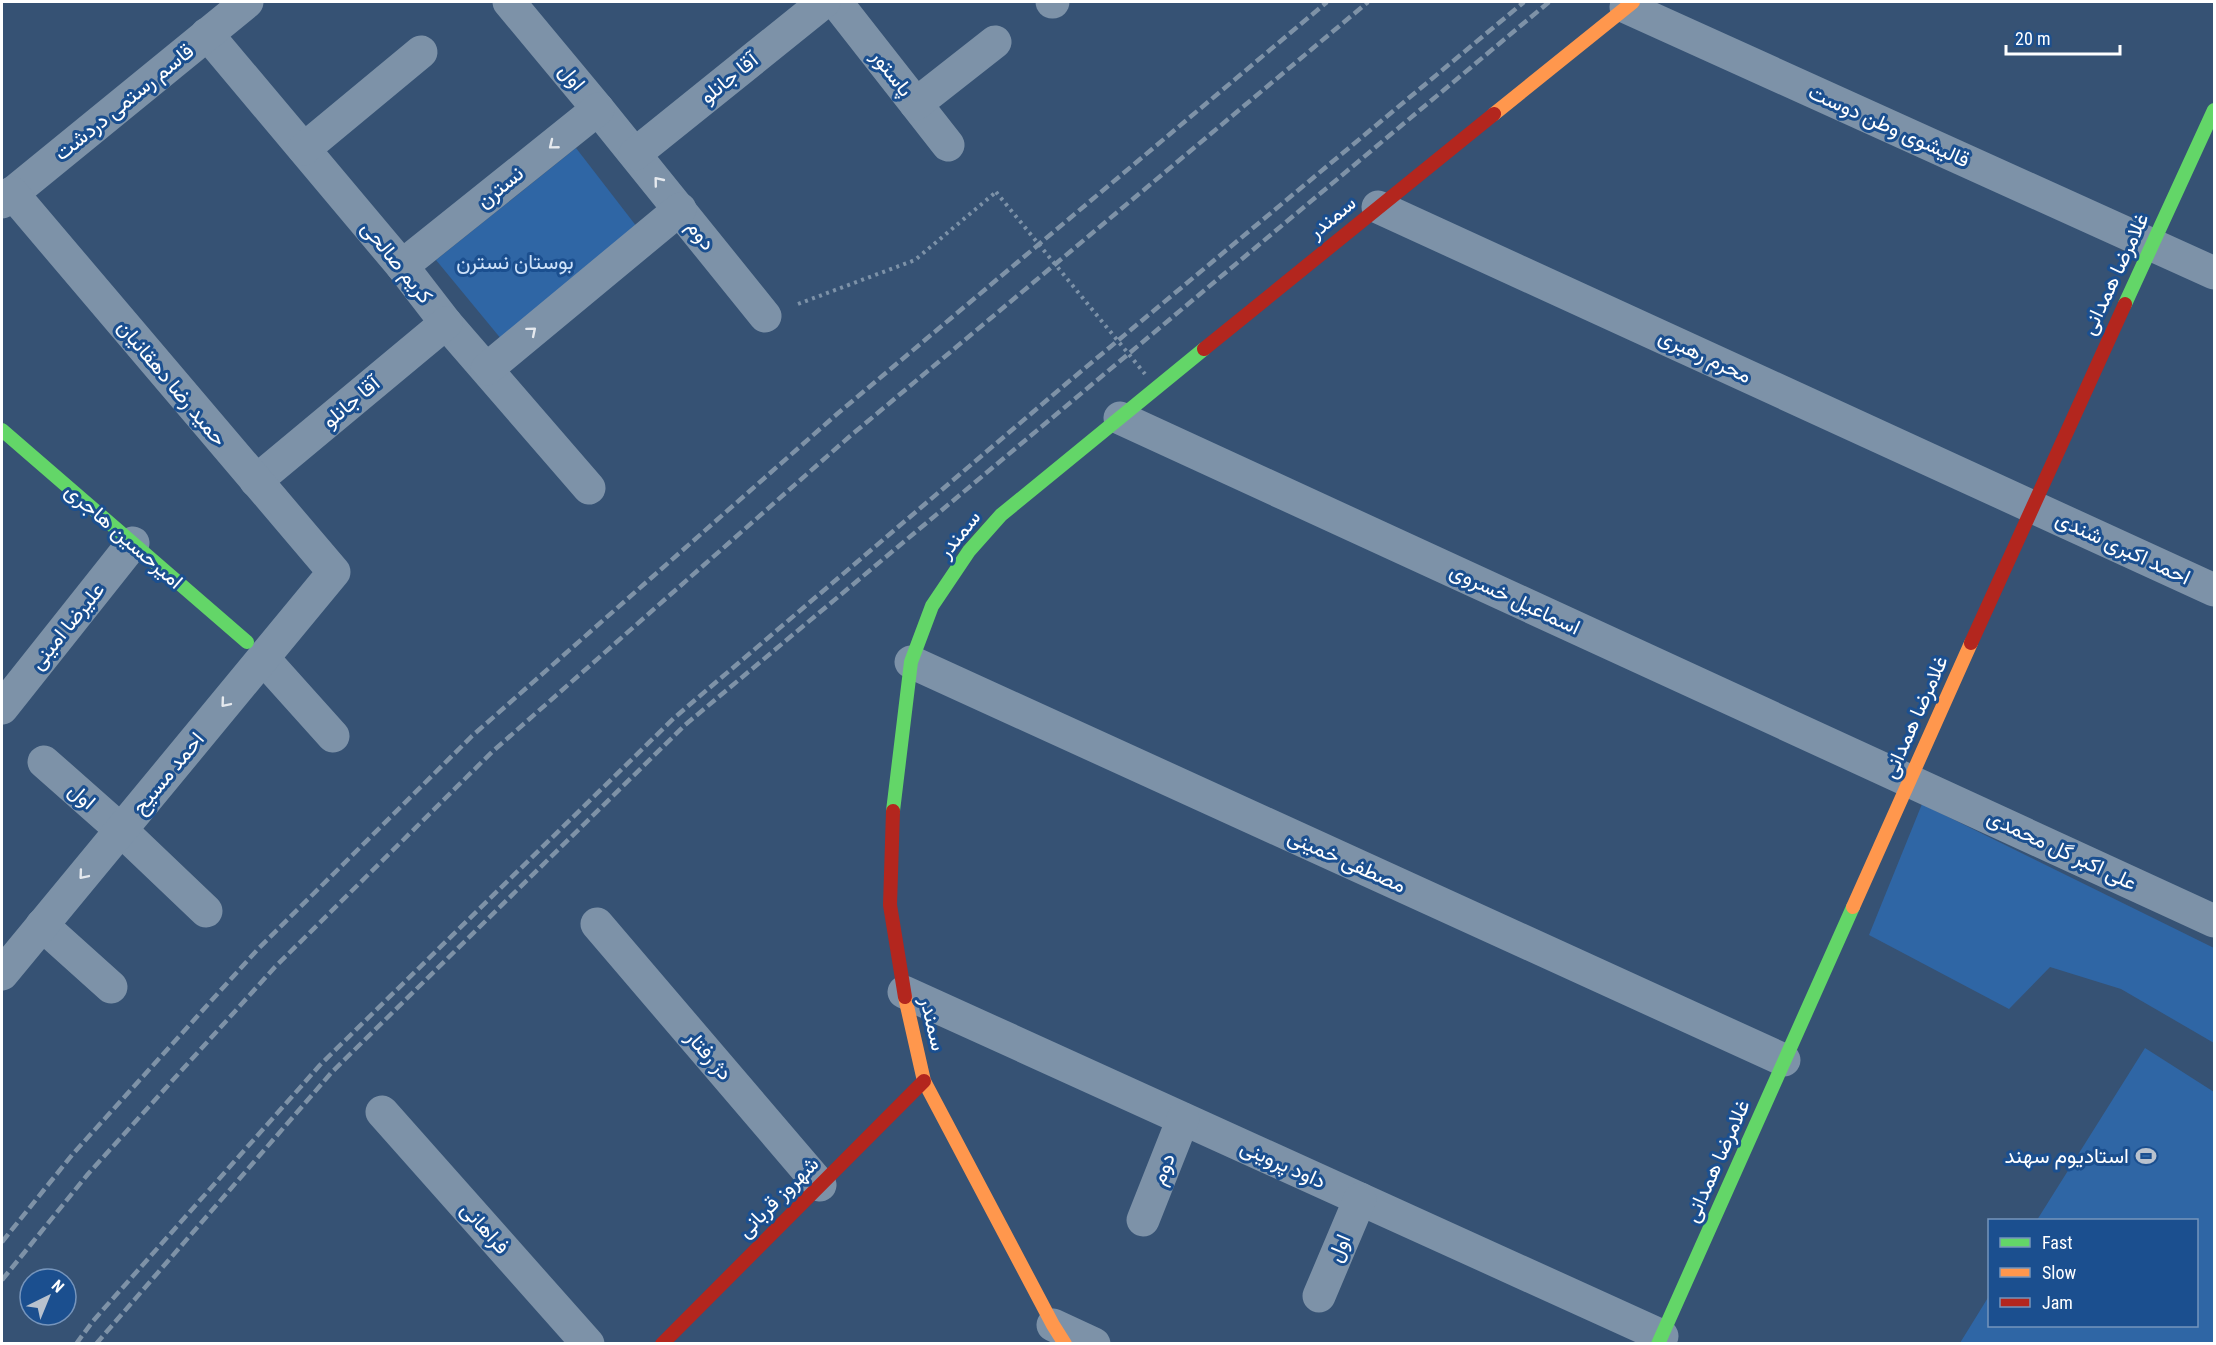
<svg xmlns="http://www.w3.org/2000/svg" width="2216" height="1345" font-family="'Roboto Condensed',Vazirmatn,sans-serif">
<rect width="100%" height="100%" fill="#365274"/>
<g fill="#2f66a5">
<polygon points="576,148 637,227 502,340 436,260"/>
<polygon points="1922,804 2214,948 2214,1043 2121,989 2050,967 2009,1009 1869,935"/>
<polygon points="2145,1048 2214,1092 2214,1343 1960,1343 1989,1296 1990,1326 2196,1326 2196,1220 2037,1220"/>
</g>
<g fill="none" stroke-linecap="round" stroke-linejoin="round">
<polyline stroke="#7d92a8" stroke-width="4" stroke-dasharray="3 4.5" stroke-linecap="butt" points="798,304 915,260 996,192"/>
<g stroke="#7d92a8" stroke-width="33">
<polyline points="509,2 598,109 765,316"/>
<polyline points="836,2 948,145"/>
<polyline points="1052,2 1053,2"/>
<polyline points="1626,7 2214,273"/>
<polyline points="207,34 402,266 446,323 589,488"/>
<polyline points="916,104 995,42"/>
<polyline points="304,149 421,52"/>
<polyline points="635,154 824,2"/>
<polyline points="2,202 247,2"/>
<polyline points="1378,207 2214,590"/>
<polyline points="402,266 598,109"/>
<polyline points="487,369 680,209"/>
<polyline points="1120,418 2214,921"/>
<polyline points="256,481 446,323"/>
<polyline points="263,658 333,736"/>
<polyline points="911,662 1784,1060"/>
<polyline points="2,708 133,543"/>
<polyline points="44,762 121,830 206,911"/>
<polyline points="597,924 820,1185"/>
<polyline points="42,925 111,987"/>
<polyline points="2,974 334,572 12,193"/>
<polyline points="904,992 1662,1336"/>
<polyline points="382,1112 588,1344"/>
<polyline points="1143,1220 1183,1119"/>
<polyline points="1319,1296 1360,1199"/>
<polyline points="1053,1325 1094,1344"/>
</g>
<g stroke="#63d668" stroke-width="14">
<polyline points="2125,304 2214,110"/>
<polyline points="2,430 247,642"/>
<polyline points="893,811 911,662 932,606 969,551 1001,515 1204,349"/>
<polyline points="1658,1344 1853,907"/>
</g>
<g stroke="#ff974d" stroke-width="14">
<polyline points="1494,114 1633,2"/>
<polyline points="1853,907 1971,643"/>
<polyline points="905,997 924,1081 1053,1325 1065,1344"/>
</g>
<g stroke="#b3261e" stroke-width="14">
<polyline points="1204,349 1494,114"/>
<polyline points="1971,643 2125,304"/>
<polyline points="893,811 890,905 905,997"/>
<polyline points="662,1344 924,1081"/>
</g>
<g stroke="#7e92a7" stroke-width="4.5" stroke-dasharray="10 4.5" stroke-linecap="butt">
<polyline points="2,1242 72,1155 258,949 472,736 837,414 1327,2"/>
<polyline points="2,1280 88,1174 275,967 492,752 849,437 1368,2"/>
<polyline points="76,1344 93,1321 320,1065 674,718 1067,383 1524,2"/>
<polyline points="96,1344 332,1072 685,725 1549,2"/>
</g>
<polyline stroke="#7d92a8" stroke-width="4" stroke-dasharray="3 4.5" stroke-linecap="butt" points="996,192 1145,374"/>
</g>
<defs><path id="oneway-chevron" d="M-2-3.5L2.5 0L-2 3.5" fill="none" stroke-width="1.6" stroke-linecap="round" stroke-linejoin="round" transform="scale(1.5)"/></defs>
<g stroke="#e5e9ee">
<use href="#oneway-chevron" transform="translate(553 145) rotate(141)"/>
<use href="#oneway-chevron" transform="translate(658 181) rotate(-129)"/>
<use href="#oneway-chevron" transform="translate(532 331) rotate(-40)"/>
<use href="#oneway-chevron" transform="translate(225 703) rotate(130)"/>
<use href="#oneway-chevron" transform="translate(83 875) rotate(130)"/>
</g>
<defs>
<g id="stadium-bare" transform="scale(1.62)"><path d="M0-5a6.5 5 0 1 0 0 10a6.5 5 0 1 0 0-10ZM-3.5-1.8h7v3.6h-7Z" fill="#b9c2ce" stroke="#1b4f8f" stroke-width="2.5" paint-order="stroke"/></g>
</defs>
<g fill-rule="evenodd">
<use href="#stadium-bare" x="2146" y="1156"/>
</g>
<g text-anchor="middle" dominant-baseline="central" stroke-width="6" stroke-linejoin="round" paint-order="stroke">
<g font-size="21" fill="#fff" stroke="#1b4f8f">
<text transform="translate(892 73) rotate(52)">پاستور</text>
<text transform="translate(572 77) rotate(50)">اول</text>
<text transform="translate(729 78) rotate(-39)">آقا جانلو</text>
<text transform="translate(124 102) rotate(-39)">قاسم رستمی دردشت</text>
<text transform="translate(1889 126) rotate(24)">قالیشوی وطن دوست</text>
<text transform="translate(500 187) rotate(-39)">نسترن</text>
<text transform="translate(1332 217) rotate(-39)">سمندر</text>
<text transform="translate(701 235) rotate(52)">دوم</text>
<text transform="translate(397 262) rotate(51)">کریم صالحی</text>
<text transform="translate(2115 274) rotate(-65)">غلامرضا همدانی</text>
<text transform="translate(1705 356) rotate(25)">محرم رهبری</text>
<text transform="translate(172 383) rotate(50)">حمید رضا دهقانیان</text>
<text transform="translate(351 402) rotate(-40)">آقا جانلو</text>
<text transform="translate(959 534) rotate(-51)">سمندر</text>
<text transform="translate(124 536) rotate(41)">امیرحسین هاجری</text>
<text transform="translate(2123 548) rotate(25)">احمد اکبری شندی</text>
<text transform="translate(1515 599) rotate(25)">اسماعیل خسروی</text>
<text transform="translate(67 626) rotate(-51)">علیرضا امینی</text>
<text transform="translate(1915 717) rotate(-66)">غلامرضا همدانی</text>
<text transform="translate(168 773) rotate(-50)">احمد مسیح</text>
<text transform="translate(82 796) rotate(41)">اول</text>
<text transform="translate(2062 850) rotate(25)">علی اکبر گل محمدی</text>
<text transform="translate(1347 861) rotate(24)">مصطفی خمینی</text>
<text transform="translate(933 1024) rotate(77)">سمندر</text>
<text transform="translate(709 1055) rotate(49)">دژ رفتار</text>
<text transform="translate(1717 1161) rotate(-66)">غلامرضا همدانی</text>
<text transform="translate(1283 1164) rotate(24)">داود پروینی</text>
<text transform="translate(1163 1169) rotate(-69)">دوم</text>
<text transform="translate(778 1197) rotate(-45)">شهروز قربانی</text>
<text transform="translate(485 1228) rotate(48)">فراهانی</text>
<text transform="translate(1339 1248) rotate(-67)">اول</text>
</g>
<g font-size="21" fill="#cfe3fa" stroke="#1b4f8f">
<text x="515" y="262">بوستان نسترن</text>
</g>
<g font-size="21" fill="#fff" stroke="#1b4f8f" text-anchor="end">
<text x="2129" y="1156">استادیوم سهند</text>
</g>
</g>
<rect width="2216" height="1345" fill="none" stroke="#ffffff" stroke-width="6"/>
<rect x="1988" y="1219" width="210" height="108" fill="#1b4f8f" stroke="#7695bc" stroke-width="1.5"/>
<rect x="2000" y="1238" width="30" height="9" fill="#63d668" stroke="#7695bc" stroke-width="1.5"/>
<text x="2042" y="1249" font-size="18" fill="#ffffff">Fast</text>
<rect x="2000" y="1268" width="30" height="9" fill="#ff974d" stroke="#7695bc" stroke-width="1.5"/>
<text x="2042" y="1279" font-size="18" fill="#ffffff">Slow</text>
<rect x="2000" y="1298" width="30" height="9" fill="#b3261e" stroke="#7695bc" stroke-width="1.5"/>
<text x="2042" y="1309" font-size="18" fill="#ffffff">Jam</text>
<g transform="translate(48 1297) rotate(43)"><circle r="28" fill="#1b4f8f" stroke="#7695bc" stroke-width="1.5"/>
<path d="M0-4.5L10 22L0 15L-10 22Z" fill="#b9c2ce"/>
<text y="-9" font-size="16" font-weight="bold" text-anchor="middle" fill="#ffffff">N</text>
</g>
<path d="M2006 45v9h114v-9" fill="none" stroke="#ffffff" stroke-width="3"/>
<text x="2015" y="45" font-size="18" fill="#ffffff" stroke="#1b4f8f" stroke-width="4.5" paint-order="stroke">20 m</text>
</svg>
